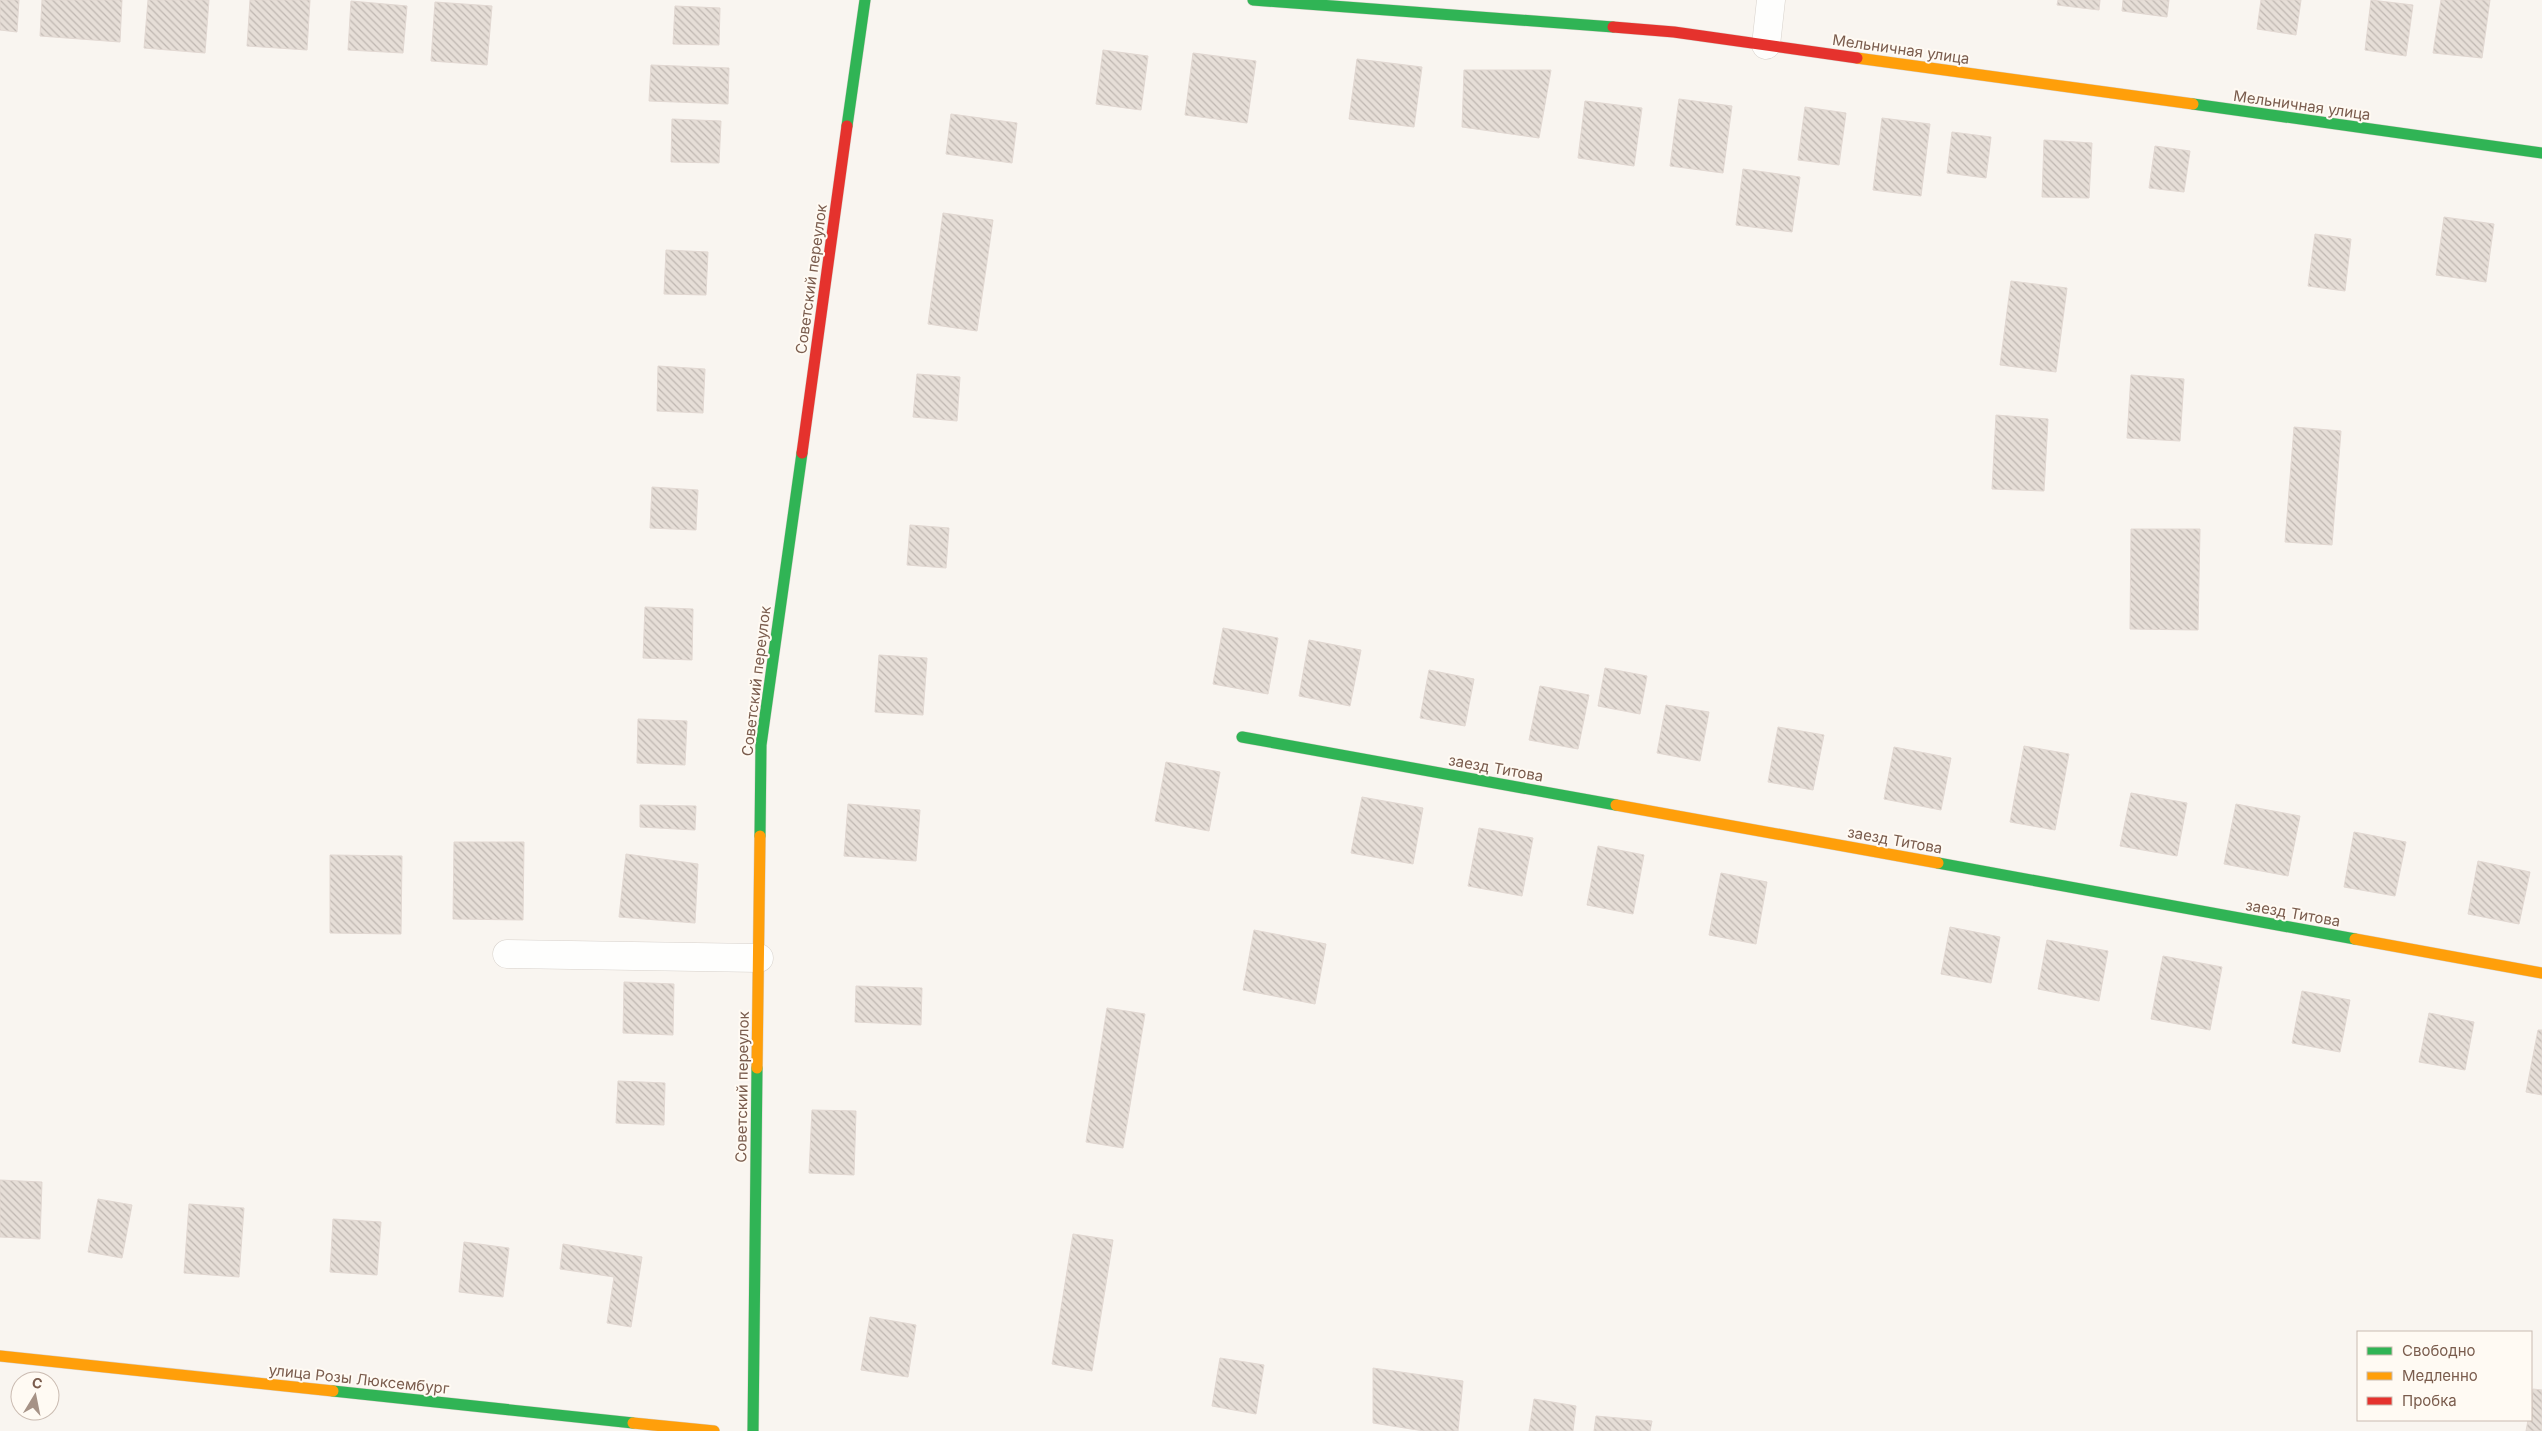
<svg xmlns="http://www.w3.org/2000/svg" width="2542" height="1431" font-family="Inter,sans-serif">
<defs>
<pattern id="building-back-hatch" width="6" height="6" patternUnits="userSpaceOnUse" patternTransform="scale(1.25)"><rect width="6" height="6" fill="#e6ded7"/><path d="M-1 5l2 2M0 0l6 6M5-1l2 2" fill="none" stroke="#bfb7b1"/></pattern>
</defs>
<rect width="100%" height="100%" fill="#f9f5f0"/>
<g fill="url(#building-back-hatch)" stroke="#e2d8d2">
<polygon points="0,0 19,0 17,32 0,30"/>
<polygon points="42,0 122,0 120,42 40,36"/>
<polygon points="148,0 209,0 205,53 144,48"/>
<polygon points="250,0 310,0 307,50 247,46"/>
<polygon points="2058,0 2100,0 2099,10 2057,5"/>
<polygon points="2123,0 2169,0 2167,17 2122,11"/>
<polygon points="2261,0 2301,0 2296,35 2257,29"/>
<polygon points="2371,0 2413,5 2406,56 2365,50"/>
<polygon points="2441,0 2490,0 2482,58 2433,53"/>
<polygon points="351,1 407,6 403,53 348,50"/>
<polygon points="435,2 492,6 487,65 431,61"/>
<polygon points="675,6 720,8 719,45 673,44"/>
<polygon points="1103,50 1148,56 1141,110 1096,104"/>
<polygon points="1193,53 1256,61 1247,123 1185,115"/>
<polygon points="1357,59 1422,67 1414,127 1349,119"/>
<polygon points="651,65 729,68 728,104 649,101"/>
<polygon points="1464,70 1551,70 1539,138 1462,127"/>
<polygon points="1679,99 1732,106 1723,173 1670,166"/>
<polygon points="1585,101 1642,108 1634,166 1578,158"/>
<polygon points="1805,107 1846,113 1839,165 1798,160"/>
<polygon points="951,114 1017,123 1012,163 946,154"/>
<polygon points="1882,118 1930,124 1921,196 1873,190"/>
<polygon points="672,119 721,121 719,163 671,162"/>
<polygon points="1952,132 1991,137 1986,178 1947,173"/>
<polygon points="2044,140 2092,143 2089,198 2042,197"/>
<polygon points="2155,146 2190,151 2184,192 2149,188"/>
<polygon points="1743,169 1800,177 1792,232 1736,225"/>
<polygon points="943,213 993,220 977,331 928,324"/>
<polygon points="2444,217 2494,224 2486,282 2436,275"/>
<polygon points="2315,234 2351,239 2345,291 2308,286"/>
<polygon points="666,250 708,252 706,295 664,294"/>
<polygon points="2011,281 2067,288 2056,372 2000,365"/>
<polygon points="658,366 705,369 703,413 657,411"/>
<polygon points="917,374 960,377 957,421 913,417"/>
<polygon points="2131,375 2184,379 2180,441 2127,438"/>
<polygon points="1996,415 2048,419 2044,491 1992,489"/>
<polygon points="2294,427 2341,431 2332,545 2285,542"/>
<polygon points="652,487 698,490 696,530 650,528"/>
<polygon points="910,525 949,528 946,568 907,565"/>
<polygon points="2131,529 2200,529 2198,630 2130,629"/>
<polygon points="645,607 693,609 692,660 643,658"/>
<polygon points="1223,628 1278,638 1268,694 1213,684"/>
<polygon points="1309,640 1361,650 1350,706 1299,696"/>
<polygon points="879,655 927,658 923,715 875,712"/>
<polygon points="1605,668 1647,676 1640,714 1598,706"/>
<polygon points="1429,670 1474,679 1465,726 1420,718"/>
<polygon points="1540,686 1589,695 1578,749 1529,740"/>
<polygon points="1666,705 1709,712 1700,761 1657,753"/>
<polygon points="638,719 687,721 685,765 637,763"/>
<polygon points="1778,727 1824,735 1813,790 1768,782"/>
<polygon points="2024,746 2069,754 2055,830 2010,822"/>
<polygon points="1894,747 1951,758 1941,810 1884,799"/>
<polygon points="1166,762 1220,772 1209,831 1155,821"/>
<polygon points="2131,793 2187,803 2177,856 2120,846"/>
<polygon points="1362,797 1423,808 1413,864 1351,853"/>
<polygon points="848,804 920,810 916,861 844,856"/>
<polygon points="2236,804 2300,816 2288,876 2224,864"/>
<polygon points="640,805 696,806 695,830 640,827"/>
<polygon points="1479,828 1533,838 1522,896 1468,886"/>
<polygon points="2354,832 2406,842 2395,896 2344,887"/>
<polygon points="454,842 524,842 523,920 453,919"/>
<polygon points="1598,846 1644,855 1633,914 1587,905"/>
<polygon points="626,854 698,864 695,923 619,917"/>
<polygon points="330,855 402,856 401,934 330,933"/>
<polygon points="2478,861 2530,872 2519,924 2468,914"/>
<polygon points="1721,873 1767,882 1756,944 1709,935"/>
<polygon points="1950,927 2000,937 1991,983 1941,974"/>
<polygon points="1254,930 1326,944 1315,1004 1243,990"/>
<polygon points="2047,940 2108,951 2099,1001 2038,989"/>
<polygon points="2163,956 2222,967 2210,1030 2151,1019"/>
<polygon points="624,982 674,984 673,1035 623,1033"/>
<polygon points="856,986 922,988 921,1025 855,1022"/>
<polygon points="2302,991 2350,1000 2340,1052 2292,1043"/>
<polygon points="1107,1008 1145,1014 1123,1148 1086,1142"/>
<polygon points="2429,1013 2474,1022 2465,1070 2419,1062"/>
<polygon points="2538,1030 2542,1030 2542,1095 2526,1092"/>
<polygon points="618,1081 665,1083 664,1125 616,1123"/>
<polygon points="812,1110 856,1111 854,1175 809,1173"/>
<polygon points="0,1180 42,1182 40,1239 0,1237"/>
<polygon points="98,1199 132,1205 122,1258 88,1252"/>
<polygon points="189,1204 244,1208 239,1277 184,1273"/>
<polygon points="333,1219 381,1222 377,1275 330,1272"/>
<polygon points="1073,1234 1113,1240 1092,1371 1052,1364"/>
<polygon points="464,1242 509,1248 503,1297 459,1292"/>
<polygon points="563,1244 642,1257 631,1327 607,1323 614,1277 560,1269"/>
<polygon points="870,1317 916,1325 908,1377 861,1370"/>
<polygon points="1220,1358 1264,1365 1256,1414 1212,1406"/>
<polygon points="1373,1368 1463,1381 1458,1431 1424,1431 1373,1423"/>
<polygon points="2533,1389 2542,1390 2542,1431 2526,1431 2528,1420 2531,1420"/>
<polygon points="1534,1399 1576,1406 1573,1431 1529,1431"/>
<polygon points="1596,1416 1652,1421 1650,1431 1594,1431"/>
</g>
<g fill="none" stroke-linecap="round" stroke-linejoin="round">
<g stroke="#d7d1cb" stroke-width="29">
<g id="street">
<polyline points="1766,45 1771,0"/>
<polyline points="507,954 759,958"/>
</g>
</g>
<g stroke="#d9d2cb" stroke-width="12">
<g id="fast">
<polyline points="1253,0 1613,27"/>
<polyline points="2193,104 2542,153"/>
<polyline points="847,126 865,0"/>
<polyline points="1242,737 1616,805"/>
<polyline points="760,836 761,745 802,453"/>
<polyline points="1938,863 2355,939"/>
<polyline points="333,1391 633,1423"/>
<polyline points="753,1431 757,1068"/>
</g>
</g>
<g stroke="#d9d2cb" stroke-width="12">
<g id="slow">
<polyline points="1857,58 2193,104"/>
<polyline points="1616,805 1938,863"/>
<polyline points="2355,939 2542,973"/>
<polyline points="757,1068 760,836"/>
<polyline points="0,1356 333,1391"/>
<polyline points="633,1423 714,1431"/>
</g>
</g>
<g stroke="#d9d2cb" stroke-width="12">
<g id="jam">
<polyline points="1613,27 1674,32 1857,58"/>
<polyline points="802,453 847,126"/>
</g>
</g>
<use href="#street" stroke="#fefefd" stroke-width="28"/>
<use href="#fast" stroke="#30b455" stroke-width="11"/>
<use href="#slow" stroke="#ff9f0a" stroke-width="11"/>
<use href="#jam" stroke="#e5322d" stroke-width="11"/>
</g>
<g text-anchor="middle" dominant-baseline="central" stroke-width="4" stroke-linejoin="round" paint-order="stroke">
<g font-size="15" fill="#7a5c4d" stroke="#fffaf3">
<text transform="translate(1901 49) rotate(8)">Мельничная улица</text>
<text transform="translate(2302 105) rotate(8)">Мельничная улица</text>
<text transform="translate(811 279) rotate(-82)">Советский переулок</text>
<text transform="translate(756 681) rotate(-83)">Советский переулок</text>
<text transform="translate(1496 768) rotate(10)">заезд Титова</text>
<text transform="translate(1895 840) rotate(10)">заезд Титова</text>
<text transform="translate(2293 913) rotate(10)">заезд Титова</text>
<text transform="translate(742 1087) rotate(-89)">Советский переулок</text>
<text transform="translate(359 1379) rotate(6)">улица Розы Люксембург</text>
</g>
</g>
<rect x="2357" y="1331" width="175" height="90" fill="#fffaf3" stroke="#cabbb1"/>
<rect x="2367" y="1347" width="25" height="8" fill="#30b455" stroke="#cabbb1"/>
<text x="2402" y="1356" font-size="15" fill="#7a5c4d">Свободно</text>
<rect x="2367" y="1372" width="25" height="8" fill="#ff9f0a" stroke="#cabbb1"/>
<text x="2402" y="1381" font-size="15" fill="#7a5c4d">Медленно</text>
<rect x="2367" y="1397" width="25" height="8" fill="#e5322d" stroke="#cabbb1"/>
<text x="2402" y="1406" font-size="15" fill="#7a5c4d">Пробка</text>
<g transform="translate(35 1396) rotate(10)"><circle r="24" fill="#fffaf3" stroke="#cabbb1"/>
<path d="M0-4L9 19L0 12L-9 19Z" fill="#a69286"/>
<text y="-8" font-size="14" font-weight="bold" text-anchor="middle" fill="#7a5c4d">С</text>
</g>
</svg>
